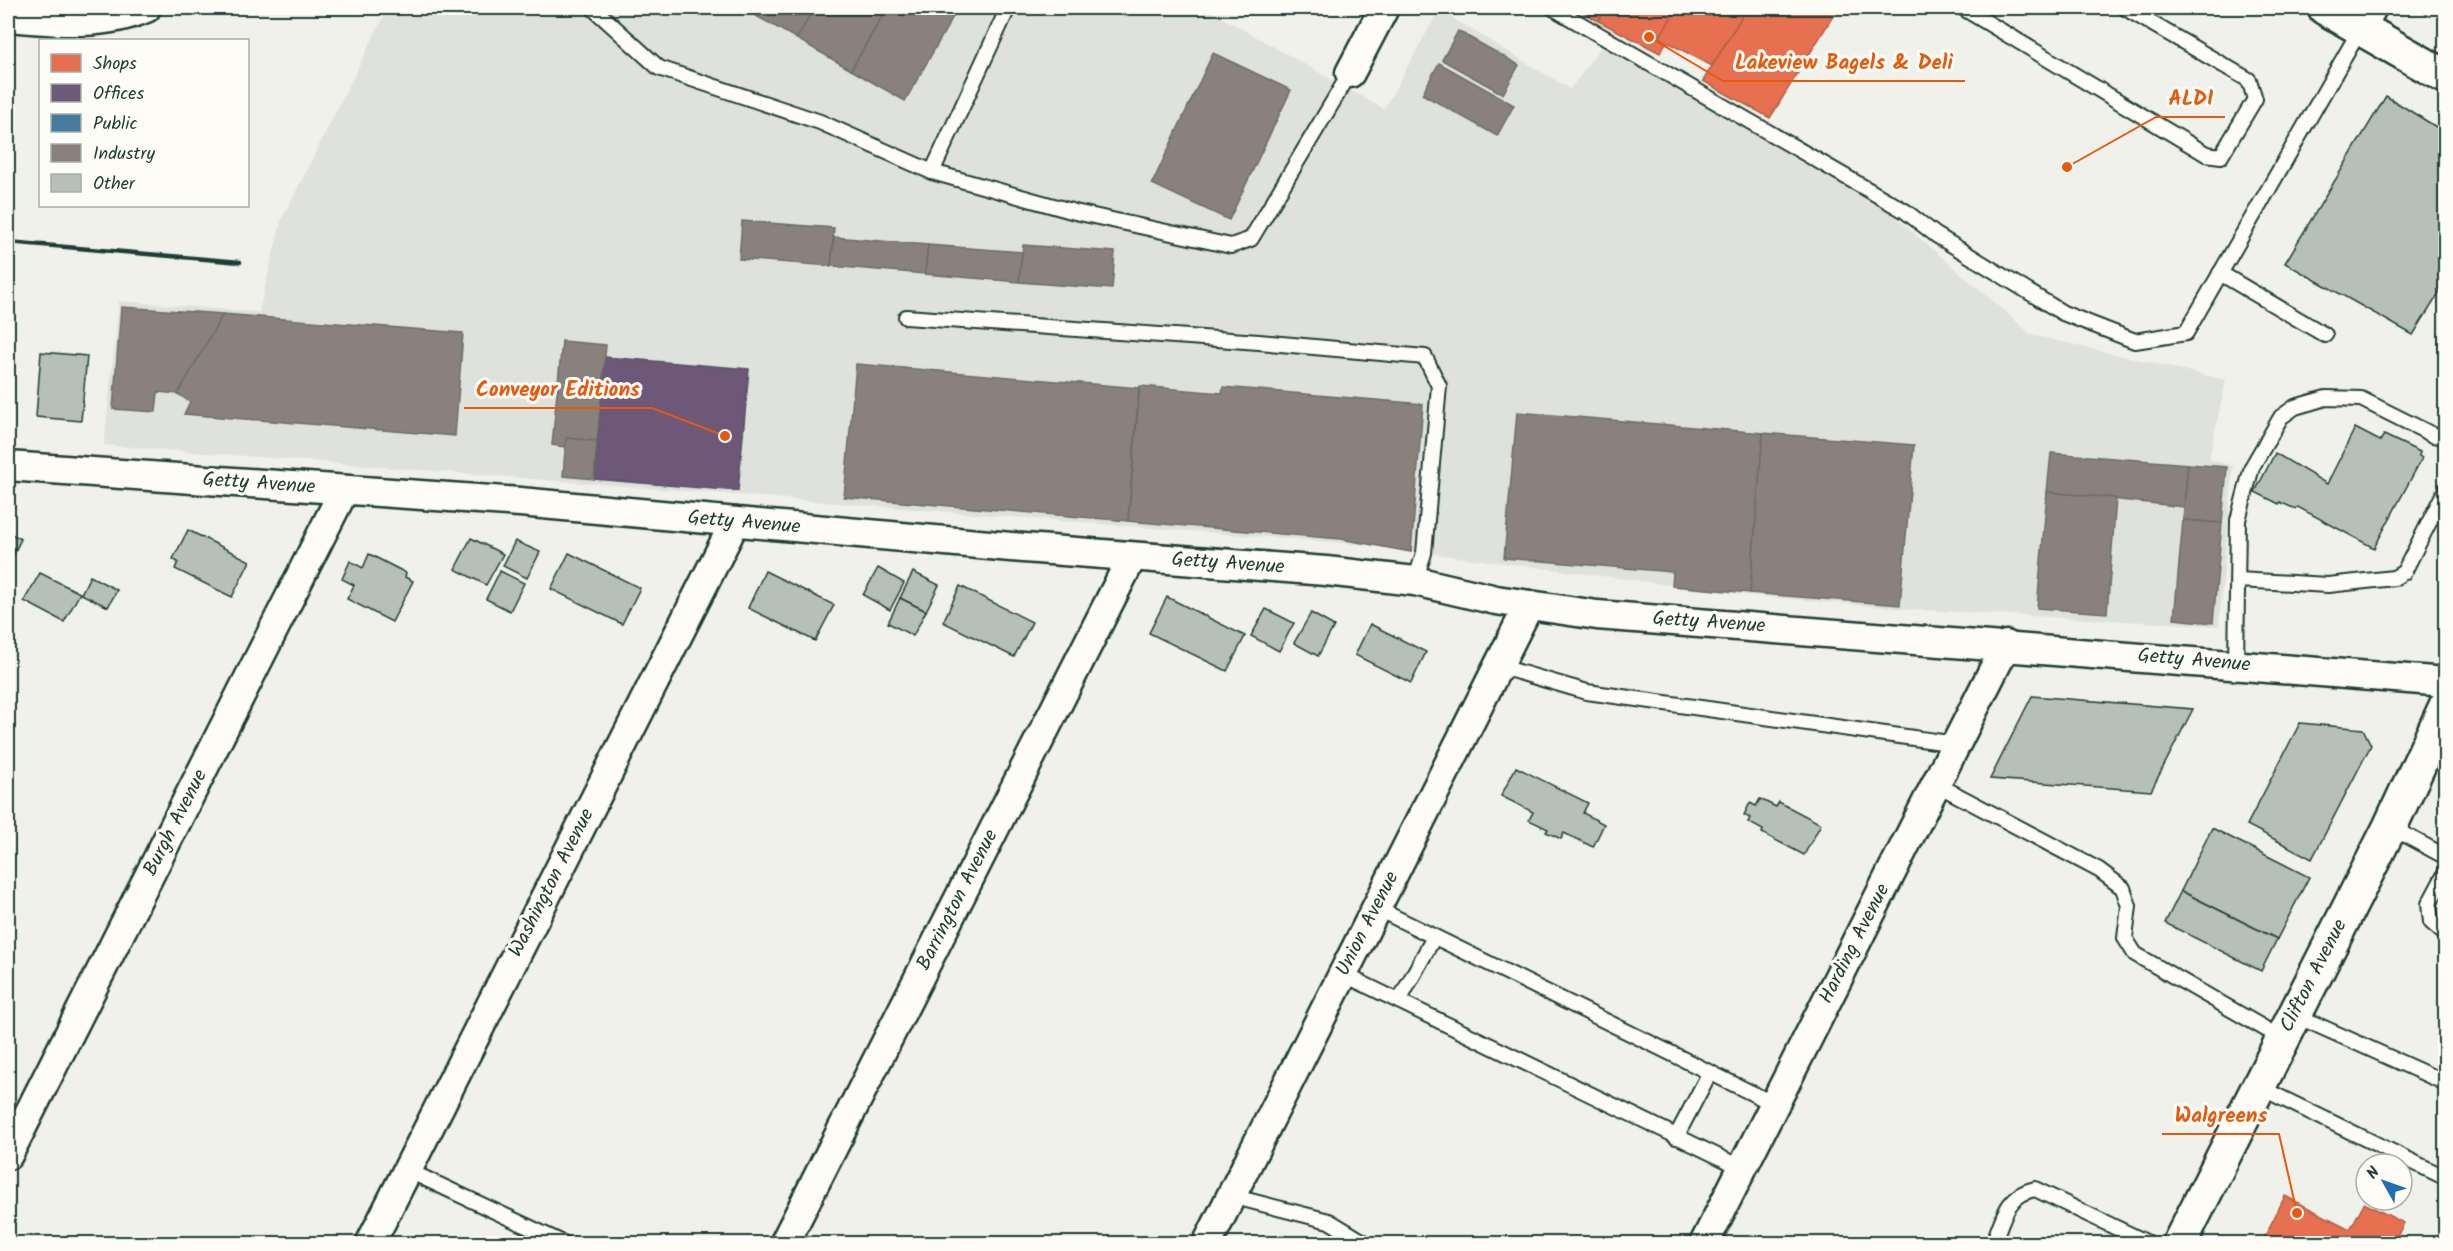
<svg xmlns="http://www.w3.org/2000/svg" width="2453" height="1251" font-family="Kalam,sans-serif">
<rect width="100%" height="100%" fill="#f0f1eb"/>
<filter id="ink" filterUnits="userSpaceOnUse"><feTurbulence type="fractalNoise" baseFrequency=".0167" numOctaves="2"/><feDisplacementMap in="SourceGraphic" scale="12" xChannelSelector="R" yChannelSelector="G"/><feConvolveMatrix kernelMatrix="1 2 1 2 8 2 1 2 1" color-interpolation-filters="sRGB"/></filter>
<g filter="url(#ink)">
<polygon fill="#dfe2dc" points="388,8 1205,8 1384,109 1439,10 1570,89 1601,47 1884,207 2032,335 2226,380 2209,459 2233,466 2219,626 1918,610 1754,596 1367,545 104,445 119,301 259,312 281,221"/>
<g fill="#e76f51" stroke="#ab6048" stroke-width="1.5">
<polygon points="1575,8 1606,8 1598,21"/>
<polygon points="1606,8 1686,8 1660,53 1598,21"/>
<polygon points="1677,8 1747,8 1712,66 1659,38"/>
<polygon points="1747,8 1838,8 1770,118 1703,81"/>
<polygon points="2285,1196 2350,1229 2364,1203 2404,1223 2393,1244 2261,1244"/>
</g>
<polygon fill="#6d597a" stroke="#565165" stroke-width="1.5" points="605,357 749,369 738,491 594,479"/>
<polygon fill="#457b9d" stroke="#3a687e" stroke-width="1.5" points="506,1240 527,1242 530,1244 505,1244"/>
<g fill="#8a817c" stroke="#6a6d66" stroke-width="1.5">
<polygon points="755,8 814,8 797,39 751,13"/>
<polygon points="814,8 887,8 851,70 797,39"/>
<polygon points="887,8 958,8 905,101 851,70"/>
<polygon points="1458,31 1519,65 1503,94 1442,60"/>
<polygon points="1213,53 1291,90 1229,220 1152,184"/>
<polygon points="1439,63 1514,105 1497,136 1422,94"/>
<polygon points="742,221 834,228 831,266 739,259"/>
<polygon points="834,237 928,245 925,274 831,266"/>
<polygon points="928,245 1022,252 1019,282 925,274"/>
<polygon points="1023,245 1115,252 1112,289 1019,282"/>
<polygon points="121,307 223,314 178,394 158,392 156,412 113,409"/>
<polygon points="223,314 463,333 455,436 184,414 190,402 178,394"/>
<polygon points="562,341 606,345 597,441 566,438 565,447 552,445"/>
<polygon points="856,364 1139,388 1128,521 844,497"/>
<polygon points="1140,386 1222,393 1223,387 1423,404 1411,552 1341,539 1128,521"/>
<polygon points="1517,412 1763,433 1750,593 1672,586 1673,572 1504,558"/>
<polygon points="1763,433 1914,445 1900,605 1750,593"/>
<polygon points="566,438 597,441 594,479 563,476"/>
<polygon points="2051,453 2188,464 2184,507 2047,492"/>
<polygon points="2188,464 2227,467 2222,523 2183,520"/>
<polygon points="2047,492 2116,498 2107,613 2037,608"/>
<polygon points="2183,520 2222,523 2213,623 2174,619"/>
</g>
<g fill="#b6bfb8" stroke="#1f3d34" stroke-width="1.5">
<polygon points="2386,96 2446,133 2446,282 2413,335 2285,263"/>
<polygon points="41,352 87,356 81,421 36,417"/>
<polygon points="2355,428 2380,441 2384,435 2420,452 2419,456 2422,458 2374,548 2298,507 2295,509 2280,502 2279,504 2255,492 2275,453 2327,484"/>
<polygon points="188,530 250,561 232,597 175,569 178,562 173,559"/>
<polygon points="8,532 21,539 8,566"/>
<polygon points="471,538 503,554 486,585 455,569"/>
<polygon points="515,541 540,552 527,578 503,566"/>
<polygon points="569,553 640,588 622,624 551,589"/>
<polygon points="369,554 406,573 405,577 413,581 392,622 347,599 354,585 342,579 350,561 363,568"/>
<polygon points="878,568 904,583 890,610 863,595"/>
<polygon points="500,571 524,583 510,611 486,599"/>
<polygon points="765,571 834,605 815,641 748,608"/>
<polygon points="913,572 939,585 926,611 900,598"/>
<polygon points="40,573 80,593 64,622 24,601"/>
<polygon points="90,576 117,590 108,607 81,594"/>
<polygon points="960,586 1032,622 1014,657 943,622"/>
<polygon points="1167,597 1245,636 1227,671 1149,633"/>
<polygon points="900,598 926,611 913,636 888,623"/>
<polygon points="1266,609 1294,623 1279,651 1251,636"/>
<polygon points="1311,613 1334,626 1318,656 1294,643"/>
<polygon points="1370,624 1426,652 1411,683 1355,655"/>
<polygon points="2032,696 2193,709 2151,791 1990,779"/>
<polygon points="2300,723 2363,729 2371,745 2312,859 2247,825"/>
<polygon points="1516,767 1588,803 1583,813 1604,824 1593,847 1564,833 1561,839 1546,832 1548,829 1529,820 1533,812 1501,796"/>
<polygon points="1760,799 1776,807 1779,802 1821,824 1804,855 1762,833 1763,830 1748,822 1750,818 1744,815 1750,803 1756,806"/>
<polygon points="2212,828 2309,877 2277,939 2181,891"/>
<polygon points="2181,891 2277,939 2261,971 2165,923"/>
</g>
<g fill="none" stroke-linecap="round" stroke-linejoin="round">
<g stroke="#1f3d34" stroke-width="18">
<g id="service">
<polyline points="593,8 659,68 820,122 932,172 1008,8"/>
<polyline points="1553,8 1905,211 1936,235 2063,313 2135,341 2186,333 2361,28"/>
<polyline points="1963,8 2206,154 2221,156 2255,99 2249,80 2125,8"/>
<polyline points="932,172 1075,212 1231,246 1251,239 1350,73"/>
<polyline points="2220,273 2325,335"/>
<polyline points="906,317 1259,342 1425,357 1439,386 1424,553 1415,581"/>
<polyline points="2238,580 2328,585 2394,578 2404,572 2446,489"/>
<polyline points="2236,665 2238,520 2252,467 2281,417 2295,407 2326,398 2361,399 2433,435 2446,437"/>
<polyline points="1498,666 1587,692 1956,744"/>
<polyline points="1936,784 2099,870 2123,888 2129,906 2125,938 2135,954 2283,1039"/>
<polyline points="2390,827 2446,857"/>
<polyline points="2446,872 2429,904 2431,922 2446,935"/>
<polyline points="1376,908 1774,1104"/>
<polyline points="1343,974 1742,1168"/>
<polyline points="1399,1001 1434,937"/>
<polyline points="2295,1015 2446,1083"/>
<polyline points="2259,1087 2446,1178"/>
<polyline points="1676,1137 1710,1072"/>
<polyline points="407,1170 565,1244"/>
<polyline points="1231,1196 1329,1221 1367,1244"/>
<path d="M1993 1244C2003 1219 2006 1195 2035 1189L2150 1244"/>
</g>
</g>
<g stroke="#1f3d34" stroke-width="33">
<g id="minor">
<path d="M8 17C54 21 103 27 146 8"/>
<polyline points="2361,28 2372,8"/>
<polyline points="1350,73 1384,8"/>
<polyline points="8,466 520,502 1011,547 1326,571 1415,581 1496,600 1597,615 2446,682"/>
<polyline points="8,1155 344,490"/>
<polyline points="370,1244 735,522"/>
<polyline points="784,1244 1132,557"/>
<polyline points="1207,1244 1529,605"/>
<polyline points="1704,1244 2006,645"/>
</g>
</g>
<g stroke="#1f3d34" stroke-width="38">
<g id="secondary">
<polyline points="2325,8 2446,77"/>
<polyline points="2179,1244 2390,827 2446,706"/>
</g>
</g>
<use href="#service" stroke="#fdfcf7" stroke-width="14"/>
<use href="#minor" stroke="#fdfcf7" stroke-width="28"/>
<use href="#secondary" stroke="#fdfcf7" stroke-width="33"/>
<polyline stroke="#1f3d34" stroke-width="4.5" points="8,242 240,262"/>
</g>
</g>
<g text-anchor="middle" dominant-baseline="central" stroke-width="6" stroke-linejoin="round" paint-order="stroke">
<g font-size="20" fill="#1f3d34" stroke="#fdfcf7">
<text transform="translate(259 484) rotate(4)">Getty Avenue</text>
<text transform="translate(744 523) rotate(5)">Getty Avenue</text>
<text transform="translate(1228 564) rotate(4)">Getty Avenue</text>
<text transform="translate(1709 623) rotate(4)">Getty Avenue</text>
<text transform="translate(2194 661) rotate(5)">Getty Avenue</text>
<text transform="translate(176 823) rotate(-63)">Burgh Avenue</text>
<text transform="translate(552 883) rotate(-63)">Washington Avenue</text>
<text transform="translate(958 900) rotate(-63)">Barrington Avenue</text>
<text transform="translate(1368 924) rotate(-63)">Union Avenue</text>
<text transform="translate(1855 944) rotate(-63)">Harding Avenue</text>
<text transform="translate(2314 976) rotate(-63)">Clifton Avenue</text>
</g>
</g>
<path fill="none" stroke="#e8590c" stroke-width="2" d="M1649 37L1723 81H1965M2067 167L2156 117H2225M725 436L652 408H464M2297 1213L2279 1134H2162"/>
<g fill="#e8590c" stroke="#fdfcf7" stroke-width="2">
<circle cx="1649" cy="37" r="6"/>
<circle cx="2067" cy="167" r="6"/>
<circle cx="725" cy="436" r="6"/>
<circle cx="2297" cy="1213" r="6"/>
</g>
<g font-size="21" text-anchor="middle" font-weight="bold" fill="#e8590c" stroke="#fdfcf7" stroke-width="6" stroke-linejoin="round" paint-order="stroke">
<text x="1844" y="69">Lakeview Bagels &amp; Deli</text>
<text x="2191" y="105">ALDI</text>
<text x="558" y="396">Conveyor Editions</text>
<text x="2221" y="1122">Walgreens</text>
</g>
<rect width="2453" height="1251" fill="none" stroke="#fdfcf7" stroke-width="30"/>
<rect x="15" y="15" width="2423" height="1221" fill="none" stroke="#1f3d34" stroke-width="2" filter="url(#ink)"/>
<rect x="39" y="39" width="210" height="168" fill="#fdfcf7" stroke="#a4b0a9" stroke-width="1.5"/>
<rect x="51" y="54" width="30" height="18" fill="#e76f51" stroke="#a4b0a9" stroke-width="1.5"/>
<text x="93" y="69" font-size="18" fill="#1f3d34">Shops</text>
<rect x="51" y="84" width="30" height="18" fill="#6d597a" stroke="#a4b0a9" stroke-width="1.5"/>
<text x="93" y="99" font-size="18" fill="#1f3d34">Offices</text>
<rect x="51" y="114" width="30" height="18" fill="#457b9d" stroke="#a4b0a9" stroke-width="1.5"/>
<text x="93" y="129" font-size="18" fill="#1f3d34">Public</text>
<rect x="51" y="144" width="30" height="18" fill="#8a817c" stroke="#a4b0a9" stroke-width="1.5"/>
<text x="93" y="159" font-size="18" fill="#1f3d34">Industry</text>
<rect x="51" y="174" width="30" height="18" fill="#b6bfb8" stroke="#a4b0a9" stroke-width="1.5"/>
<text x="93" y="189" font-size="18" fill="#1f3d34">Other</text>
<g transform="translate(2384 1182) rotate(310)"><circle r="28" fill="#fdfcf7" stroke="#a4b0a9" stroke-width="1.5"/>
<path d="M0-4.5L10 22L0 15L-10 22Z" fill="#1f6fb2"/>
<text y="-9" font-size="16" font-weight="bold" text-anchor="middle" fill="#1f3d34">N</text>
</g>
</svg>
